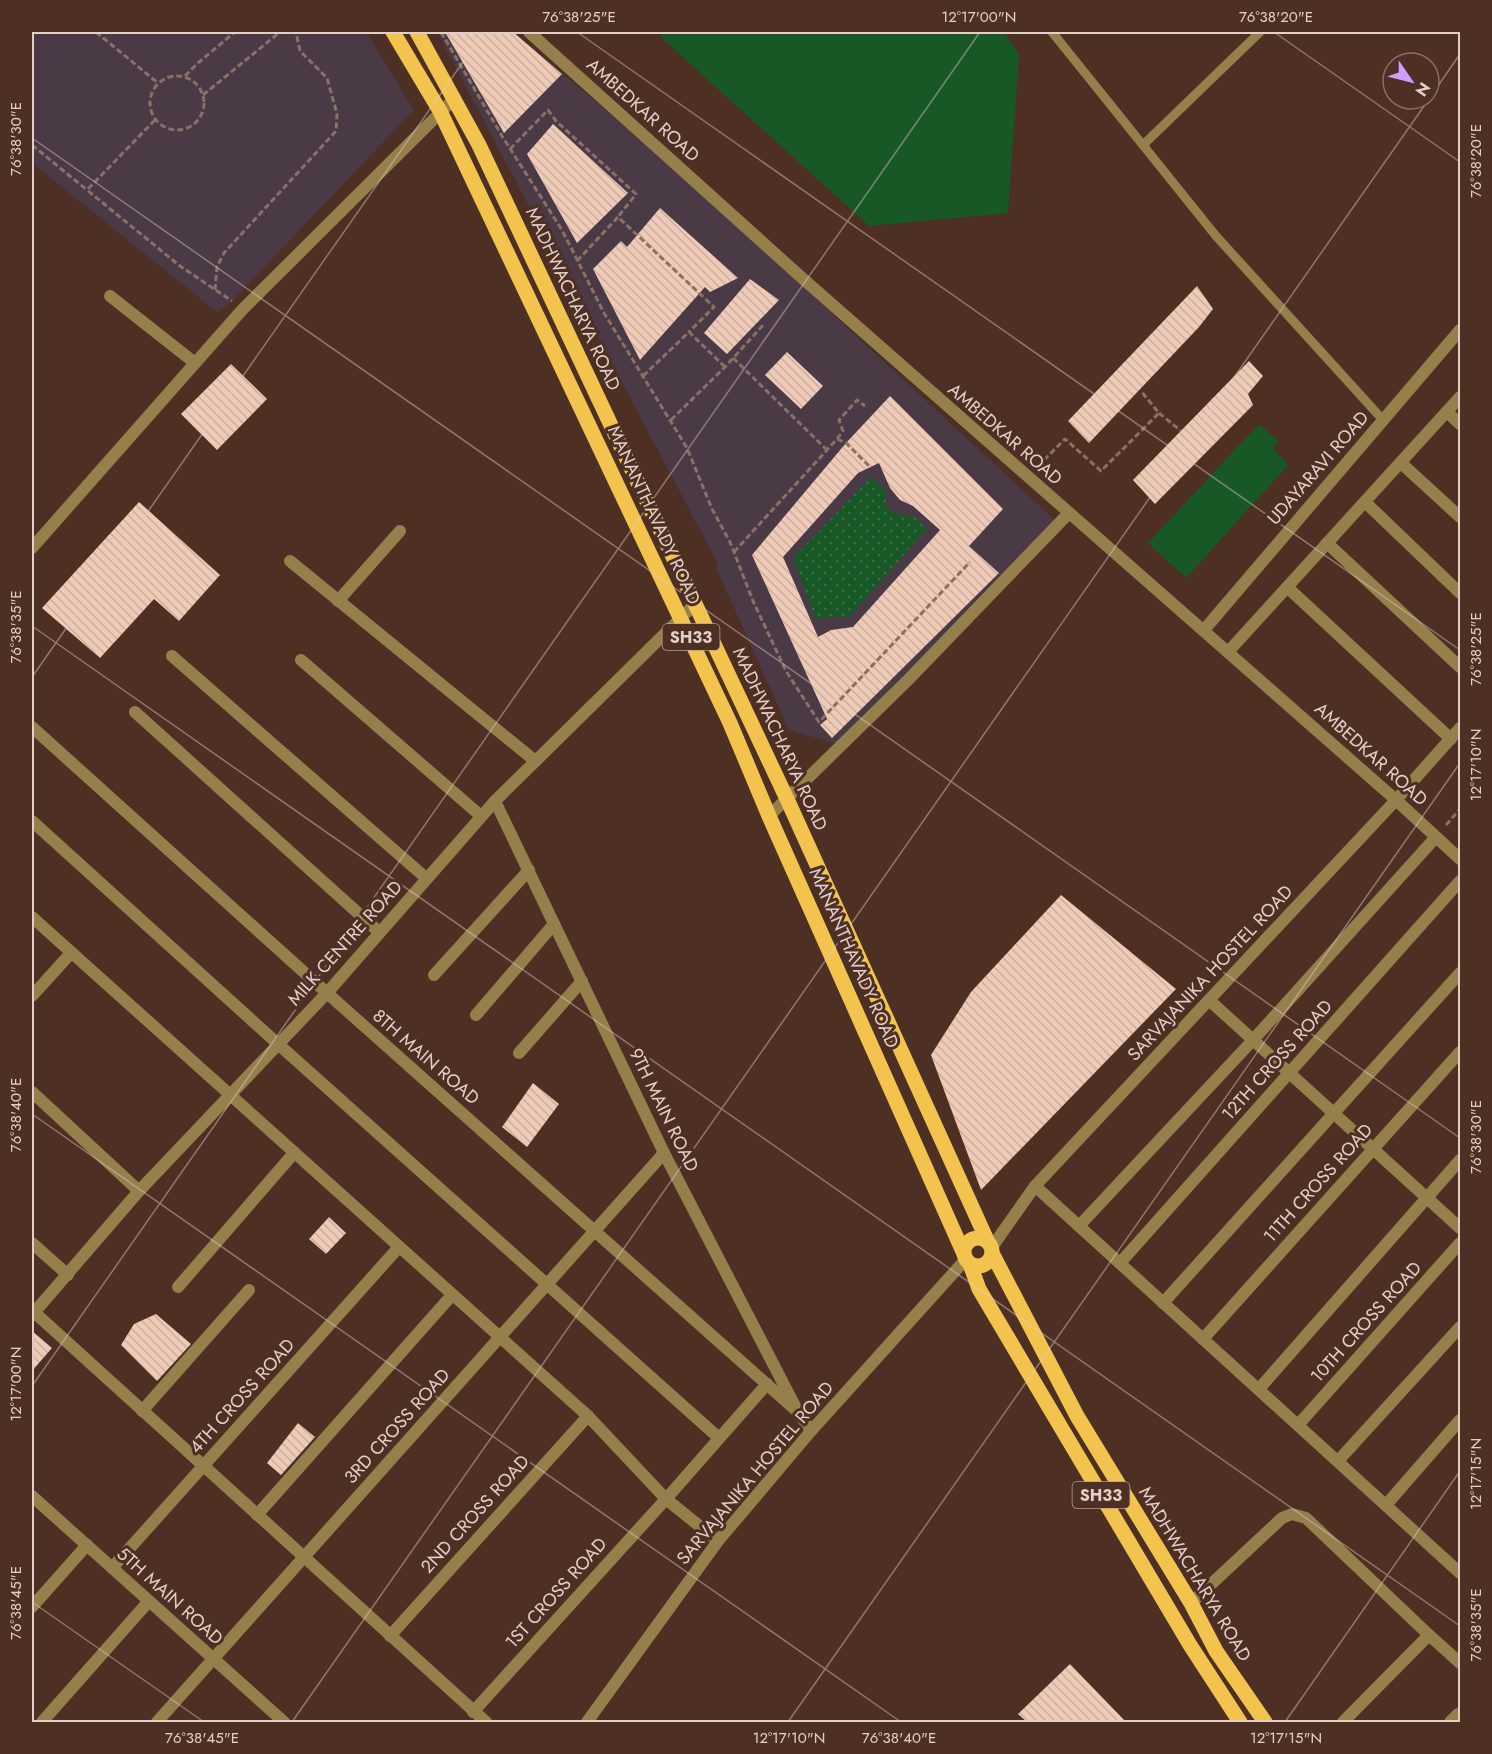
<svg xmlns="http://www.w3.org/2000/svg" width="1492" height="1754" font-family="Jost,sans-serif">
<defs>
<pattern id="garden-dots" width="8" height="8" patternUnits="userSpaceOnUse" patternTransform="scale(1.5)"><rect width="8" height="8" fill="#185826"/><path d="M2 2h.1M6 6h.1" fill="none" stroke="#396f44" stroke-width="1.8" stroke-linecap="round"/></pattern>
<pattern id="building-back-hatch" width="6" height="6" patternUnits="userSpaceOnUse" patternTransform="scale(1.5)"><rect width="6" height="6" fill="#efcab7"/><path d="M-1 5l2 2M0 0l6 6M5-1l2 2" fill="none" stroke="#cdae9e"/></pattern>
</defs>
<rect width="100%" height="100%" fill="#4d2f23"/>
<g fill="#493a46">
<polygon points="32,32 366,32 414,110 232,301 217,312 32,163"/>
<polygon points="437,32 514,32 624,126 797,281 1055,520 843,746 789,730 716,568 718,564"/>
</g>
<g fill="#185826">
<polygon points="660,32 1004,32 1019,54 1008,213 869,226 662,38"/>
<polygon points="1259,424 1278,441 1273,448 1288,465 1186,578 1148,543"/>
</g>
<polygon fill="url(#garden-dots)" points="871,477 886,492 886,507 896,514 915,517 927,529 850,616 830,617 816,620 793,558"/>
<g fill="url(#building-back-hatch)" fill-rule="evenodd">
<polygon points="445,32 513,32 562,74 504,133"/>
<polygon points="553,124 628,193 577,243 527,154"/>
<polygon points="660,208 738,278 710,292 705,287 640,360 593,269 621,241 627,247"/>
<polygon points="750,279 779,300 727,354 704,333"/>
<polygon points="1197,286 1213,309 1199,327 1089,443 1068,421"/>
<polygon points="787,352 823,386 801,409 765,375"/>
<polygon points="1249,361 1263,376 1248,394 1253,405 1155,504 1133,480"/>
<polygon points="231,364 267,399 217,450 181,414"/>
<path d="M890 396 1003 509 969 546 999 573 832 738 820 725 827 719 752 555 846 443ZM879 463 890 488 900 500 913 506 940 530 853 627 831 630 818 637 783 557 858 473Z"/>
<polygon points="139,502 220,575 179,621 154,599 100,658 42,608"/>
<polygon points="1061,895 1176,989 981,1190 931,1055 971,992"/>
<polygon points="533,1083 559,1104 527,1147 502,1127"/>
<polygon points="329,1217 346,1233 326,1254 309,1239"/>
<polygon points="156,1314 191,1344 157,1381 121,1345 134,1324"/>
<polygon points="32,1331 52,1348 32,1371"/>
<polygon points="298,1423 315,1437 281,1475 267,1463"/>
<polygon points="1070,1664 1126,1722 1027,1722 1018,1714"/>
</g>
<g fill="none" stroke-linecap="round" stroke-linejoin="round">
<g stroke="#8a7066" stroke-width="3" stroke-dasharray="6 3" stroke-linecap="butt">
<polyline points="96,32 158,83"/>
<polyline points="441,32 502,136 562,230 604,313 687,448 712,509 730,542 753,601 786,671 819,722 970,562"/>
<circle cx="177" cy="103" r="27"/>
<polyline points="185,76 199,62 235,32"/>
<polyline points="203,95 280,32"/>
<polyline points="155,120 87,190 180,266 232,301"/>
<polyline points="32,145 87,190"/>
<polyline points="510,149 548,110 556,121 636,194 618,217"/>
<polyline points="577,261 618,217 714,307 689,332"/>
<polyline points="215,290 217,267 224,253 336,131 337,114 327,78 300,51 296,32"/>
<polyline points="733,358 827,450"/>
<polyline points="643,376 689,332 725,367"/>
<polyline points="1159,413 1181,431"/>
<polyline points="671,420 725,367 765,323"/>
<polyline points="837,439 846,443 870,467"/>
<polyline points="1044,460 1065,439 1101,471 1159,413 1141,391"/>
<polyline points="734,552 837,439 843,431 839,420 857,400 865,406"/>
<polyline points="1446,825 1460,809"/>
</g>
<g stroke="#957f4b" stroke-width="9">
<polyline points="1052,32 1216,236 1383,420"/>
<polyline points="1143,145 1260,32"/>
</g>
<g stroke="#957f4b" stroke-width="12">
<polyline points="110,296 195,363"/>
<polyline points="1447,412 1460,424"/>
<polyline points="1401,463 1460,517"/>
<polyline points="1365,502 1460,593"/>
<polyline points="1327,543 1460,667"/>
<polyline points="290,561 534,760"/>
<polyline points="1287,587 1451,739"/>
<polyline points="338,601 400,531"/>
<polyline points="1228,652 1460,397"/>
<polyline points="172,656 426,878"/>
<polyline points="301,660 481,816"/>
<polyline points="135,712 379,932"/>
<polyline points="32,727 327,993 798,1412"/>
<polyline points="495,801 664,1153 798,1412 811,1431"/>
<polyline points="769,816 908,680 1068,514"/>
<polyline points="32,821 278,1044 719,1438"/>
<polyline points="32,917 588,1416 666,1499 718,1541"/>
<polyline points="434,975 529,870"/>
<polyline points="32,996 71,953"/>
<polyline points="1209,1000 1460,1228"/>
<polyline points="476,1015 554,924"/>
<polyline points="519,1053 582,981"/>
<polyline points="32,1092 139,1191"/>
<polyline points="1035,1186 1460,1573"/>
<polyline points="1079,1226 1253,1040 1436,837"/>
<polyline points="32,1243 68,1275"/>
<polyline points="992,1247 1035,1186 1396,800 1460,728"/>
<polyline points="1120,1263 1460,881"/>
<polyline points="178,1287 294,1153"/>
<polyline points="1163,1303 1460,973"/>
<polyline points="34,1312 486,1722"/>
<polyline points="32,1315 139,1191 327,993 495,801 695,604"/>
<polyline points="1203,1339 1460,1052"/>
<polyline points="1259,1389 1460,1160"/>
<polyline points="142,1411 249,1290"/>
<polyline points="1298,1425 1460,1243"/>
<polyline points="1338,1461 1460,1327"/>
<polyline points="32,1496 284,1722"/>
<polyline points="1386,1505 1460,1420"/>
<polyline points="257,1515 452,1295"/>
<polyline points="112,1568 399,1247"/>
<polyline points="1191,1603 1282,1518 1292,1514 1306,1518 1429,1635 1343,1722"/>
<polyline points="32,1607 87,1545"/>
<polyline points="1429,1635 1460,1663"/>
<polyline points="390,1636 588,1416"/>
<polyline points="473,1712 666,1499 767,1384"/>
<polyline points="42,1722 149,1601"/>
<polyline points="157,1722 664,1153"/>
<polyline points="587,1722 718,1541 811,1431 966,1259"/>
<polyline points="1450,1722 1458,1714 1460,1716"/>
</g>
<g stroke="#957f4b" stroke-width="12">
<polyline points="529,32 801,277 1396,800 1460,859"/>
<polyline points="32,548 242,310 455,98"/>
<polyline points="1204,630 1460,330"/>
</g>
<g stroke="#f2c44e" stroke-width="15">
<polyline points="393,32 440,111 730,723 769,816 964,1254"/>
<polyline points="417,32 479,145 787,799 987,1240"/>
<circle cx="978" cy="1252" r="14"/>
<polyline points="992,1253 1077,1416 1191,1603 1216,1651 1265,1722"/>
<polyline points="970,1264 979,1289 1190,1645 1240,1722"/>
</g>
</g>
<path fill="none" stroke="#e3cfc7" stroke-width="1.5" stroke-opacity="0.45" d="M577 32 1460 650M1274 32 1460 162M1429 99 1460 54M32 138 1460 1138M32 626 1460 1626M32 677 484 32M32 1114 901 1722M32 1386 980 32M32 1602 204 1722M292 1722 1429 99M788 1722 1460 763M1285 1722 1460 1471"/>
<g text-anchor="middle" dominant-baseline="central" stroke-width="6" stroke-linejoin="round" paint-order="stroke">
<g fill="#4d2f23" stroke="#b69f96" stroke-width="1.5">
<rect x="662.5" y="624" width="57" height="26" rx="4.5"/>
<rect x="1072.5" y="1482" width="57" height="26" rx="4.5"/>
</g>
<g font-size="16" font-weight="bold" fill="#e3cfc7">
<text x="691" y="637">SH33</text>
<text x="1101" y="1495">SH33</text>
</g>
<g font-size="18" fill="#e3cfc7" stroke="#4d2f23">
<text transform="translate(643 110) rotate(42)">AMBEDKAR ROAD</text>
<text transform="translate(573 299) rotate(65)">MADHWACHARYA ROAD</text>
<text transform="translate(1005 434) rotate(41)">AMBEDKAR ROAD</text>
<text transform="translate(1318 468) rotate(-49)">UDAYARAVI ROAD</text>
<text transform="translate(654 515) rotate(65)">MANANTHAVADY ROAD</text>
<text transform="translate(780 739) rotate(65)">MADHWACHARYA ROAD</text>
<text transform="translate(1371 754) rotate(42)">AMBEDKAR ROAD</text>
<text transform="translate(345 943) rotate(-48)">MILK CENTRE ROAD</text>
<text transform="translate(854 958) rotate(66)">MANANTHAVADY ROAD</text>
<text transform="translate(1210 973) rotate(-47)">SARVAJANIKA HOSTEL ROAD</text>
<text transform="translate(426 1057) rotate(41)">8TH MAIN ROAD</text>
<text transform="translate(1277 1060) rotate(-48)">12TH CROSS ROAD</text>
<text transform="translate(664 1110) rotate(64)">9TH MAIN ROAD</text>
<text transform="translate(1318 1183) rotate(-48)">11TH CROSS ROAD</text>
<text transform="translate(1366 1322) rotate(-48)">10TH CROSS ROAD</text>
<text transform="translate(242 1396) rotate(-48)">4TH CROSS ROAD</text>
<text transform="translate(397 1426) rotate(-48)">3RD CROSS ROAD</text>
<text transform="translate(755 1473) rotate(-50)">SARVAJANIKA HOSTEL ROAD</text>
<text transform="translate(475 1514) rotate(-48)">2ND CROSS ROAD</text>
<text transform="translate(1195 1574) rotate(59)">MADHWACHARYA ROAD</text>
<text transform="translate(556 1593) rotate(-48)">1ST CROSS ROAD</text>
<text transform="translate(170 1596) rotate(42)">5TH MAIN ROAD</text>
</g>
</g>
<rect width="1492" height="1754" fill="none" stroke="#4d2f23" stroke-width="66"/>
<g transform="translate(1411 81) rotate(125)"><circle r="28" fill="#4d2f23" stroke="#896f65" stroke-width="1.5"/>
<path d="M0-4.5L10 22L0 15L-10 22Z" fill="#d19dfe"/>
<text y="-9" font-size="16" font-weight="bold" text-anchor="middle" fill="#e3cfc7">N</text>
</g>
<rect x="33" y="33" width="1426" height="1688" fill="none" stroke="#e3cfc7" stroke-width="2"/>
<g font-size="15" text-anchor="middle" fill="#e3cfc7">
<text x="579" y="22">76°38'25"E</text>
<text x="979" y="22">12°17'00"N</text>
<text x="1276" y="22">76°38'20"E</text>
<text transform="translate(16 139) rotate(-90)" y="5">76°38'30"E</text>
<text transform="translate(1476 161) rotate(-90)" y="5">76°38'20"E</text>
<text transform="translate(16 627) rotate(-90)" y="5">76°38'35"E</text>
<text transform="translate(1476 649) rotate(-90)" y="5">76°38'25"E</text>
<text transform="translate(1476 765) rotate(-90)" y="5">12°17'10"N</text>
<text transform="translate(16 1115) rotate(-90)" y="5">76°38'40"E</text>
<text transform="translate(1476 1137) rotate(-90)" y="5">76°38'30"E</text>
<text transform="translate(16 1384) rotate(-90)" y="5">12°17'00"N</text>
<text transform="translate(1476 1474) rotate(-90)" y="5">12°17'15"N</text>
<text transform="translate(16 1603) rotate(-90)" y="5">76°38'45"E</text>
<text transform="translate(1476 1625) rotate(-90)" y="5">76°38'35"E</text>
<text x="202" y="1743">76°38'45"E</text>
<text x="789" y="1743">12°17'10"N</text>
<text x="899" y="1743">76°38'40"E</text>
<text x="1286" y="1743">12°17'15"N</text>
</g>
</svg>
